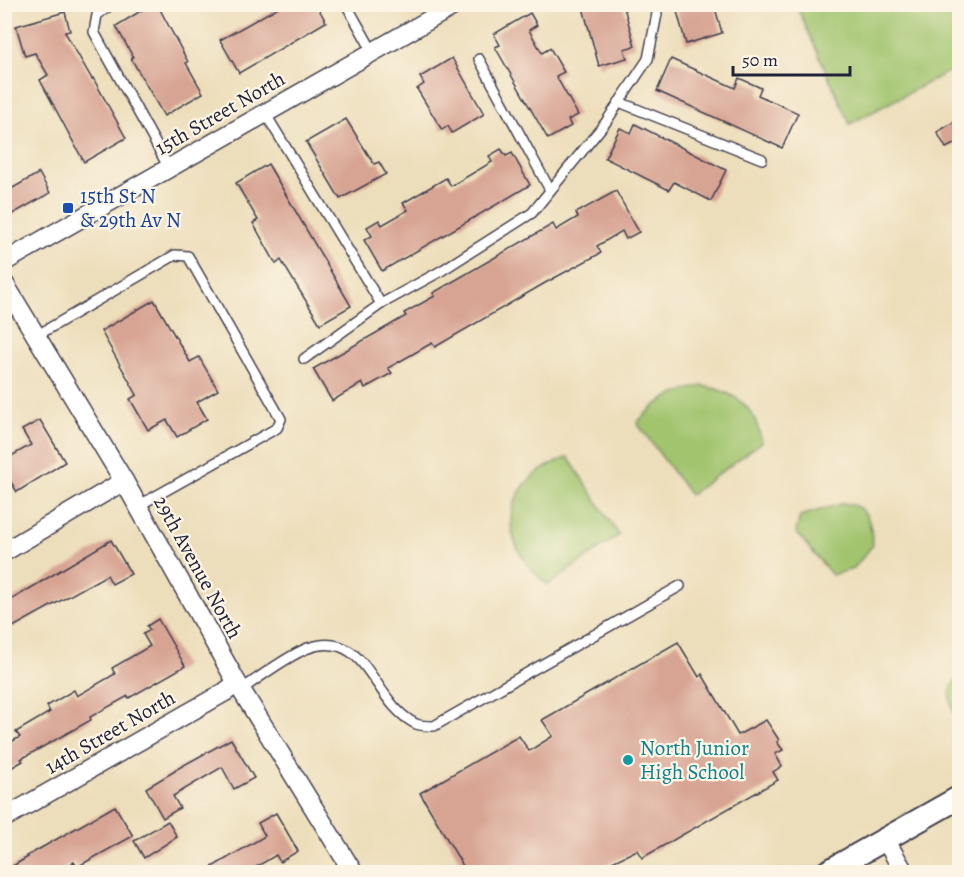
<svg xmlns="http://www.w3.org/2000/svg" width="964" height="877" font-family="Alegreya,serif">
<rect width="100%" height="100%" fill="#fcf5e5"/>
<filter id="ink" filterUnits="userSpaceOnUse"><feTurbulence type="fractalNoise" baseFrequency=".0167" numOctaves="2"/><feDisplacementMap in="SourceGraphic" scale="12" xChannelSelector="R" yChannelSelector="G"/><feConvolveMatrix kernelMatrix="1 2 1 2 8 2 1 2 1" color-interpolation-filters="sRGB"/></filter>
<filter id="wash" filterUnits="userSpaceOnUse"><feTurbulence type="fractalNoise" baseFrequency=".008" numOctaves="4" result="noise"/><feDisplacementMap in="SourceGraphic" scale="24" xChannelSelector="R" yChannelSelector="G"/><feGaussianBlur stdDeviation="1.35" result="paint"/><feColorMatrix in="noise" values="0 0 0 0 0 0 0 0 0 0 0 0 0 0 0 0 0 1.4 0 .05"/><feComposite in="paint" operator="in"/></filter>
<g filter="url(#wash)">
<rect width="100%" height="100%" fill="#eddebb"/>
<g fill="#a2c46e" stroke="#627354" stroke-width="1.5">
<polygon points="796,5 959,5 959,66 850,124"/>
<path d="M702 386C720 388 742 398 752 414 757 421 759 433 762 442L690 495 637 423C657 400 672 393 702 386Z"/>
<path d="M568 457 619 535 548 585C513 556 494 514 532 477 541 468 556 462 568 457Z"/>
<path d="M844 503C871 507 870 523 873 545L853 569 832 575 796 532 800 516Z"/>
<path d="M959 676V727C952 706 943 694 959 676Z"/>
</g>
<g id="blocks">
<g fill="#d7a392">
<polygon points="152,4 157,4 188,62 186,63 203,93 164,116 131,58 133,57 116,26"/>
<polygon points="284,4 316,4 326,22 239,73 220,40"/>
<polygon points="582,4 623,4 635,46 624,49 627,58 599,66"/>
<polygon points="675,4 714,4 722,33 686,44"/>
<polygon points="65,12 70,31 65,32 92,79 93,78 126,138 84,162 40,80 48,75 35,53 25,56 16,26"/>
<polygon points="530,13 537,25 529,30 542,53 550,48 564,72 556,76 578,115 568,120 571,126 548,139 495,47 500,45 494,34"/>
<polygon points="452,58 484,114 452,133 448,126 442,130 417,89 424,84 420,77"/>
<polygon points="671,59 735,88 739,78 761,88 758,95 798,113 782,148 657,91"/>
<polygon points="346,119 374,164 379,162 386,174 340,199 306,142"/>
<polygon points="954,122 960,133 960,141 946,148 937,132"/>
<polygon points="635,124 726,170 711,201 674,182 669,190 605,158 620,128 631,133"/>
<polygon points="501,149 506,156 512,153 530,185 382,271 364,240 372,236 367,227 379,220 382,225 408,210 403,203 446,178 451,186 492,162 489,156"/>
<polygon points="268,164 351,306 320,324 281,260 276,264 253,223 258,220 236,183"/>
<polygon points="39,173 50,193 9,216 4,208 4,193"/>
<polygon points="616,191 639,232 626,239 622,231 597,246 601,253 545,283 435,347 432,343 388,368 392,373 365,388 362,383 332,401 313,369 406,316 404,313 435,296 433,293 553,224 556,230 578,217 576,213"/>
<polygon points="154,300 190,362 199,357 218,390 197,402 207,419 177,437 167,420 148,430 130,399 137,395 101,331"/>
<polygon points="40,420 65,462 17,492 4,471 4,460 31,445 22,430"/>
<polygon points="111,540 131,574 112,584 107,575 4,632 4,604"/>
<polygon points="158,619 185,666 129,698 128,696 90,717 91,720 21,759 23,761 4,772 4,746 20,737 16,732 50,712 47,706 74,690 77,696 115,674 112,668 150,646 143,634 150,630 147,626"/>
<polygon points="678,642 699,677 702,674 738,735 766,720 779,740 777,742 783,750 775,754 782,766 773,772 778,780 642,858 637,850 590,873 467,873 420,793 519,736 529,751 553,736 542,720"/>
<polygon points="231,739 254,778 234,789 222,767 173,796 180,808 163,818 146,788 175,771 175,770"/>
<polygon points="115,806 133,836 77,867 74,862 56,873 4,873 4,871 28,857 27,856"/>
<polygon points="276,813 298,851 280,862 276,855 246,873 202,873 265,836 258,823"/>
<polygon points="168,821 177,837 144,858 134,841"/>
</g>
</g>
</g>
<g filter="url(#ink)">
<use href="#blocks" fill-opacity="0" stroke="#403e4e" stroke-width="1.5"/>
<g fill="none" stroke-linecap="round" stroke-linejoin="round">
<g stroke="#403e4e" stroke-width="12">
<g id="service">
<polyline points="112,4 97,15 94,32 169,168"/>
<polyline points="346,4 373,52"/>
<polyline points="479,59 550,190"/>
<polyline points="619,102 762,159"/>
<polyline points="265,113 381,304"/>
<polyline points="36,336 175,255 188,256 281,419 277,428 138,506"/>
<polyline points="304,359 381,304 441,271 532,213 606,122 648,59 657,14 655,4"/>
<path d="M241 690C258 678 289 655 308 648 368 627 372 703 416 724 421 726 428 726 434 726L680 586"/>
</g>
</g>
<g stroke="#403e4e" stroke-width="21">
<g id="minor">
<polyline points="4,262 457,4"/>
<polyline points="4,283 124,481 237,683 353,872"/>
<polyline points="4,552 124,481"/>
<polyline points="4,818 225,692 237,683"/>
<polyline points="885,839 904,872"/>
</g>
</g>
<g stroke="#403e4e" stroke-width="26">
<polyline id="tertiary" points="827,872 960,797"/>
</g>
<use href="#service" stroke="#fff" stroke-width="9"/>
<use href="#minor" stroke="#fff" stroke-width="18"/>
<use href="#tertiary" stroke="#fff" stroke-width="22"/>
</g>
</g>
<rect fill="#1a4fb4" stroke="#fcf5e5" stroke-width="2" x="62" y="202" width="12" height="12" rx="3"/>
<circle fill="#0f9aa8" stroke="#fcf5e5" stroke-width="2" cx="628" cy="760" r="6"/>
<g text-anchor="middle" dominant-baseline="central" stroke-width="4.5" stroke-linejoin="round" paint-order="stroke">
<g font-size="21" fill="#22223b" stroke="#fcf5e5">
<text transform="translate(220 113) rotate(-30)">15th Street North</text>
<text transform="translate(198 567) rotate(61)">29th Avenue North</text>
<text transform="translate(110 732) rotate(-30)">14th Street North</text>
</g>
<g font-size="21" fill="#164399" stroke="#fcf5e5" text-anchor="start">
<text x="80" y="196">15th St N<tspan x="80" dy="24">&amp; 29th Av N</tspan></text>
</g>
<g font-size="21" fill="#0d838f" stroke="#fcf5e5" text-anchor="start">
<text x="640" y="748">North Junior<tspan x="640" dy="24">High School</tspan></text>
</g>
</g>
<rect width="964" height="877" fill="none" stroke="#fcf5e5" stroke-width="24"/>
<path d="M733 66v9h117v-9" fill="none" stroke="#22223b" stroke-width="3"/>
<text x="742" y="66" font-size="18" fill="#22223b" stroke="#fcf5e5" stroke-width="4.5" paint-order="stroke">50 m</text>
</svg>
